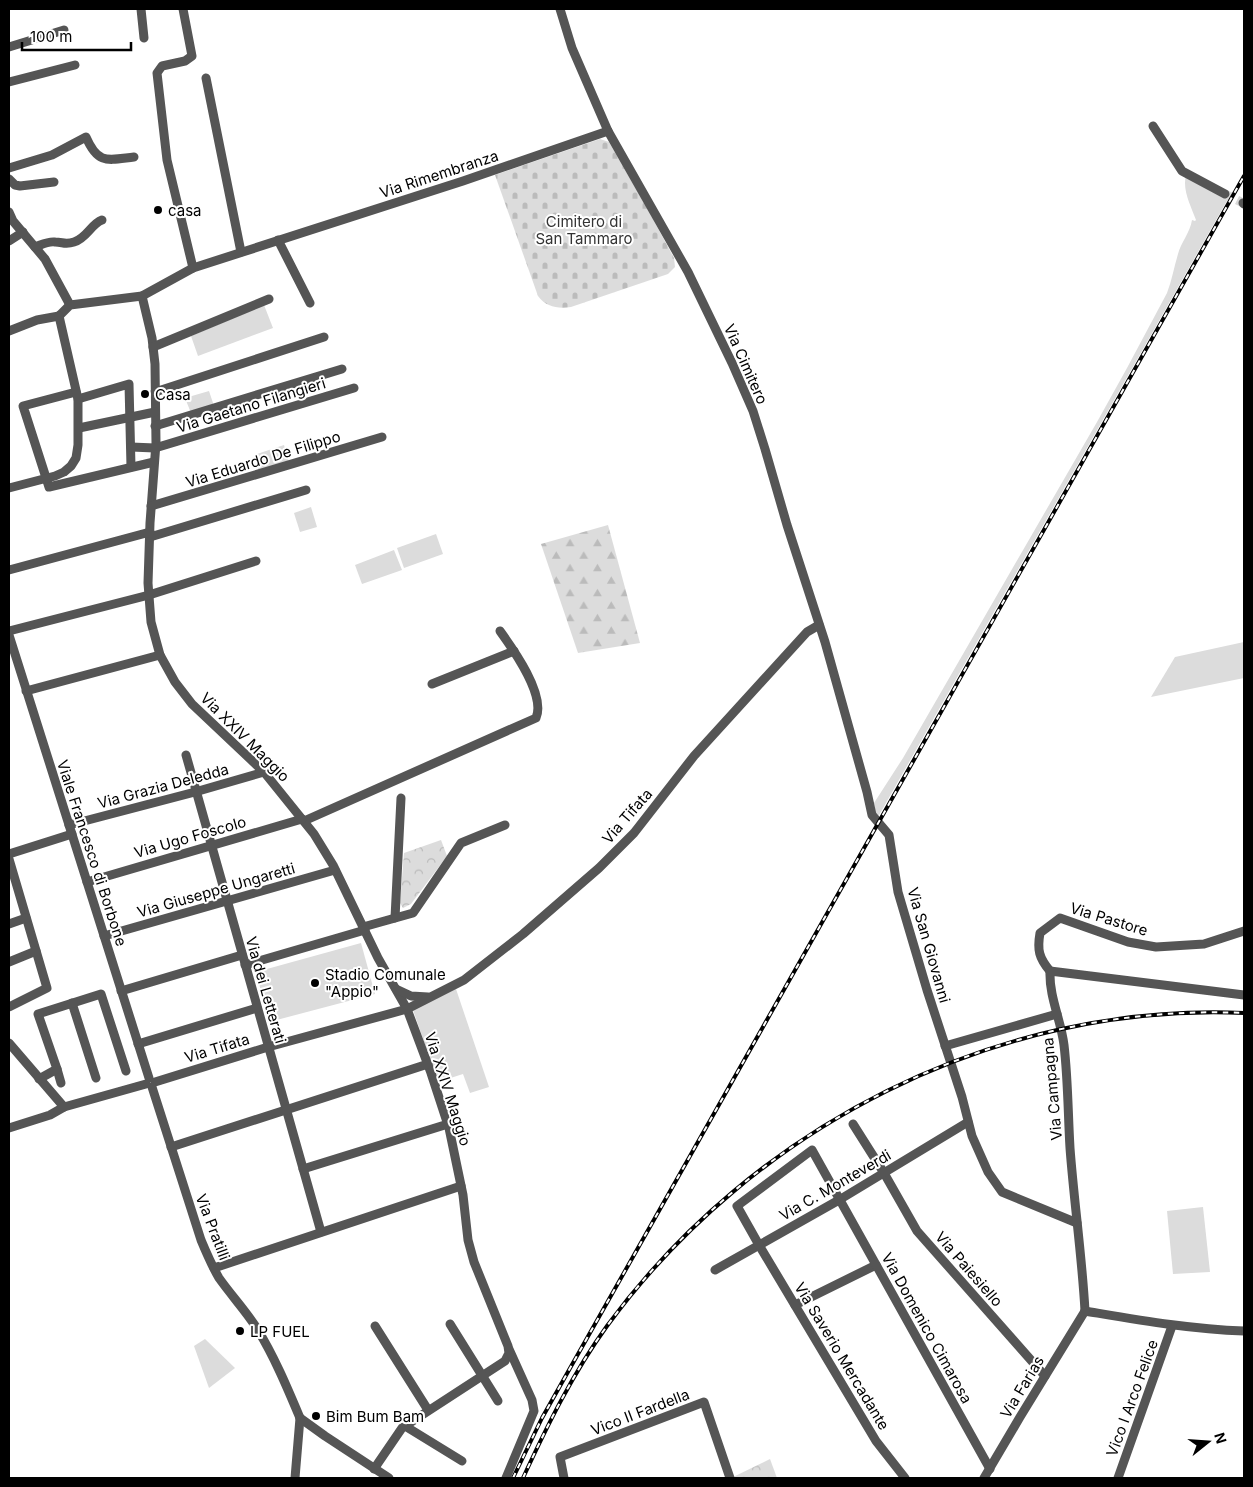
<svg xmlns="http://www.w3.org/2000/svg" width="1253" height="1487" font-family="Inter,sans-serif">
<defs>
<pattern id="forest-firs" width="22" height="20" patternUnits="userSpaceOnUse" patternTransform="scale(1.25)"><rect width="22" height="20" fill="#dcdcdc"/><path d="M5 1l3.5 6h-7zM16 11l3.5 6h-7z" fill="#bbb"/></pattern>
<pattern id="cemetery-stones" width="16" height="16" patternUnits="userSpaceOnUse" patternTransform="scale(1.25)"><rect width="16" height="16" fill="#dcdcdc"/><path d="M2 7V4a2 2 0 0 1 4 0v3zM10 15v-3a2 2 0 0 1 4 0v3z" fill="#bbb"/></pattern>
<pattern id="park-crowns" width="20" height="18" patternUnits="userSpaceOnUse" patternTransform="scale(1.25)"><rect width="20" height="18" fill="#dcdcdc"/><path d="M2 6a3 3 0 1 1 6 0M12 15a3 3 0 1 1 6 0" fill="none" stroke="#bbb"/></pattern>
</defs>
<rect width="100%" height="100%" fill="#fff"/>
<g fill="#dcdcdc">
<path d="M1186 175 1228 199 878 817 876 815 874 803 903 758 1097 422 1127 368 1167 293C1172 280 1174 267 1178 254 1181 242 1190 233 1192 220L1195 221 1196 220C1191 206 1182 190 1186 175Z"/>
<polygon points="264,305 273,328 198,356 191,336"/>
<polygon points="209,391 214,406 191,413 185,398"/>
<polygon points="284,445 289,462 259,471 254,455"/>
<polygon points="311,507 317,527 300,532 294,513"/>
<polygon points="436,534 443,554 404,568 397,548"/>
<polygon points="394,550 402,570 362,584 355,565"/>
<polygon points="1244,642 1244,678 1151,697 1175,657"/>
<polygon points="361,943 375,994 269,1022 256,972"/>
<polygon points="456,989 489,1087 470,1093 463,1074 438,1082 413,1010"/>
<polygon points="1203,1207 1210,1272 1173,1274 1167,1211"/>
<polygon points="205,1339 235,1368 209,1388 194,1346"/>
</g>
<polygon fill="url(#forest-firs)" points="608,525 640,643 578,653 541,544"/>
<path fill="url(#cemetery-stones)" d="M600 139 609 142 647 208 674 258 675 267 668 274 571 307C558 309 546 307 538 296L495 175Z"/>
<g fill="url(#park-crowns)">
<polygon points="441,840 447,856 411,904 403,908 400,903 404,853"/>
<polygon points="770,1459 777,1478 731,1478"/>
</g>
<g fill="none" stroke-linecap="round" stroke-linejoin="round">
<polyline stroke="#d9d9d9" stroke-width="9" stroke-dasharray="9 4.5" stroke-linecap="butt" points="1225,194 1243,203"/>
<g stroke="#555" stroke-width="9">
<polyline points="141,9 144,38"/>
<polyline points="183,9 192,56 185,61 162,66 157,73 167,160 193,268"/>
<polyline points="560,9 572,48 608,131 688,272 732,363 753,411 765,449 787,525 825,642 867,792 872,815 889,835 898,892 927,990 962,1097 972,1136 988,1172 1002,1192 1077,1223"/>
<polyline points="9,47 64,30"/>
<polyline points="206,78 241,252"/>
<polyline points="9,82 75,65"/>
<polyline points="1153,126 1182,171 1225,194"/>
<path d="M9 168 52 155 86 137C98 165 108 160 134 157"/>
<polyline points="9,179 15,185 20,186 54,182"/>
<polyline points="1243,203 1244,204"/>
<polyline points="9,212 13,221 45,259 70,305"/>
<polyline points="278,240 310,303"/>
<polyline points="9,241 23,232"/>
<path d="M35 247C41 245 48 241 55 242 63 242 65 245 74 242 87 238 91 224 102 220"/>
<polyline points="142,296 152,338 155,364 156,443 150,523 148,583 151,622 160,655 175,682 192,704 264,772 314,834 333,865 378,958 407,1009 431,1073 449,1128 463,1195 468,1240 474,1262 508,1346 509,1353 505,1361 402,1428 374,1469"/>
<polyline points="59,316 70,305 142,296 193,268 463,181 608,131"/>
<polyline points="9,331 37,320 59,316"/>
<polyline points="153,347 269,299"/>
<polyline points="76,392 23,406 49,487 154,462"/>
<polyline points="155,392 324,337"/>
<polyline points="78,399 129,384 131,467"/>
<polyline points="155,426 342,369"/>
<polyline points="79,428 155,412"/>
<polyline points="131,447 155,448 354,388"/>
<polyline points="9,488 55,476 64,472 71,466 76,458 78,445 78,399 59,316"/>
<polyline points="151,506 382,437"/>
<polyline points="150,537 306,490"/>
<polyline points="9,570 150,532"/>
<polyline points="9,631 149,595 256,561"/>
<polyline points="9,635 149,1078"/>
<polyline points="432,684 514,651"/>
<polyline points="26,691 160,655"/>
<polyline points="186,755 321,1232"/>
<path d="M304 821 536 718C546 695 513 649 500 631"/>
<polyline points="69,825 195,792 264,772"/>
<polyline points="9,854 72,834"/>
<polyline points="9,859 47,988 9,1007"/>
<polyline points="87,882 302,819"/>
<polyline points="395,918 401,798"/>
<polyline points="9,924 26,918"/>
<polyline points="363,927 413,913 461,843 505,825"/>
<polyline points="104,936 335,870"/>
<polyline points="9,962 36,951"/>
<polyline points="245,965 365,930"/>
<path d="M1050 971C1039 958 1037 950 1040 933L1060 918 1128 942 1156 947 1204 944 1244 931"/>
<polyline points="396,989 411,996 428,997"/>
<polyline points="121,991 242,955"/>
<polyline points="72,1003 96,1078"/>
<polyline points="9,1043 64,1107"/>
<polyline points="138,1044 257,1008"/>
<polyline points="945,1046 1057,1014"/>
<polyline points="57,1069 61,1083"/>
<polyline points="39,1079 57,1069 38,1014 101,994 126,1071"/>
<polyline points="155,1082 268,1047 407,1009 464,980 523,934 599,868 634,833 694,756 807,632 819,625"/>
<path d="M152 1087 201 1240C206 1252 212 1266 219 1278 231 1295 245 1310 256 1327 274 1356 287 1387 300 1418"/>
<polyline points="853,1124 884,1173 917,1231 1045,1376"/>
<polyline points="9,1128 50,1115 64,1107 146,1084"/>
<polyline points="171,1147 428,1064"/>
<polyline points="303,1169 448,1124"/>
<polyline points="214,1268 461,1186"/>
<polyline points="715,1270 839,1200 968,1122"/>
<polyline points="795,1305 876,1265"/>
<path d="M1085 1311C1082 1256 1074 1202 1070 1148 1068 1114 1068 1079 1064 1045 1061 1020 1049 997 1050 971L1244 995"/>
<path d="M1085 1311C1139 1320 1189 1329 1244 1331"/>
<polyline points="450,1324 498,1401"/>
<polyline points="375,1326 428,1410"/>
<polyline points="300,1418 325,1436 389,1478"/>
<polyline points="405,1426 462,1461"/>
<polyline points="295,1478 300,1418"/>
<polyline points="506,1478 534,1411 532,1400 509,1349"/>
<polyline points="564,1478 560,1457 704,1402 730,1478"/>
<polyline points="905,1478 876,1441 759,1245 737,1206 812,1150 990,1469"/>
<polyline points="984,1478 1020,1417 1085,1311"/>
<polyline points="1118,1478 1172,1326"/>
</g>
<g stroke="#000" stroke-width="4">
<g id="rail">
<polyline points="513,1478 542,1418 569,1370 1244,176"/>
<path d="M523 1478C547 1426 573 1373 607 1326 753 1127 996 1002 1244 1013"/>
</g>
</g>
<use href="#rail" stroke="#fff" stroke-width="2" stroke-dasharray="5.5" stroke-linecap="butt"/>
</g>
<g fill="#000" stroke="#fff" stroke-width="2">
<circle cx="158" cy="210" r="5"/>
<circle cx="145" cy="394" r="5"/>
<circle cx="315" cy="983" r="5"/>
<circle cx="240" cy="1331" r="5"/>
<circle cx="316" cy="1416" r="5"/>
</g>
<g text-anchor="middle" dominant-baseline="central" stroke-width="4" stroke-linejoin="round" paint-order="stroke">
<g font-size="15" fill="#000" stroke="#fff">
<text transform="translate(439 174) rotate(-18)">Via Rimembranza</text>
<text transform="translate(746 364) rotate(66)">Via Cimitero</text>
<text transform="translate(251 405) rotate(-17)">Via Gaetano Filangieri</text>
<text transform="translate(263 459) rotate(-17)">Via Eduardo De Filippo</text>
<text transform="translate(245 737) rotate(45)">Via XXIV Maggio</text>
<text transform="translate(163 786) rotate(-15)">Via Grazia Deledda</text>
<text transform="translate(627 816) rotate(-49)">Via Tifata</text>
<text transform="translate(190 837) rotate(-16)">Via Ugo Foscolo</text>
<text transform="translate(92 853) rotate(72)">Viale Francesco di Borbone</text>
<text transform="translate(216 890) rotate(-16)">Via Giuseppe Ungaretti</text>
<text transform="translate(1109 919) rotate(17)">Via Pastore</text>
<text transform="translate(929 945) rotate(74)">Via San Giovanni</text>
<text transform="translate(266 990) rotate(74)">Via dei Letterati</text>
<text transform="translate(217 1048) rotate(-17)">Via Tifata</text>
<text transform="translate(448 1089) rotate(72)">Via XXIV Maggio</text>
<text transform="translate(1052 1089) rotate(-95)">Via Campagna</text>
<text transform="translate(835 1185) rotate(-30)">Via C. Monteverdi</text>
<text transform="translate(213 1227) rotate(69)">Via Pratilli</text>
<text transform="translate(969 1269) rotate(49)">Via Paiesiello</text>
<text transform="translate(927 1328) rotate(61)">Via Domenico Cimarosa</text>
<text transform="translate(842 1356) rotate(59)">Via Saverio Mercadante</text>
<text transform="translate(1022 1387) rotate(-59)">Via Farias</text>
<text transform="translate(1132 1398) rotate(-70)">Vico I Arco Felice</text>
<text transform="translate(640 1412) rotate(-21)">Vico II Fardella</text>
</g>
<g font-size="15" fill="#000" stroke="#fff" text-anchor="start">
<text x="168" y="210">casa</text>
<text x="155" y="394">Casa</text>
<text x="325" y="974">Stadio Comunale<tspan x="325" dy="17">"Appio"</tspan></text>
<text x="250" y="1331">LP FUEL</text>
<text x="326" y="1416">Bim Bum Bam</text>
</g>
<g font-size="15" fill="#333" stroke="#fff">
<text x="584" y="221">Cimitero di<tspan x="584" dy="17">San Tammaro</tspan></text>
</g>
</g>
<rect width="1253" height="1487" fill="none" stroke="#000000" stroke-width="20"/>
<g transform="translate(1208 1442) rotate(73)" stroke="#ffffff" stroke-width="4" paint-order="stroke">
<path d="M0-4L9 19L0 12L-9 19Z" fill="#000000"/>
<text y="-8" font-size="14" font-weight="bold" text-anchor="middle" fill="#000000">N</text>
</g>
<path d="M22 42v8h109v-8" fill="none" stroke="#000000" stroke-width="2.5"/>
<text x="30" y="42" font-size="15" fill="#000000" stroke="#ffffff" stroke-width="4" paint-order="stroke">100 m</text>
</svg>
